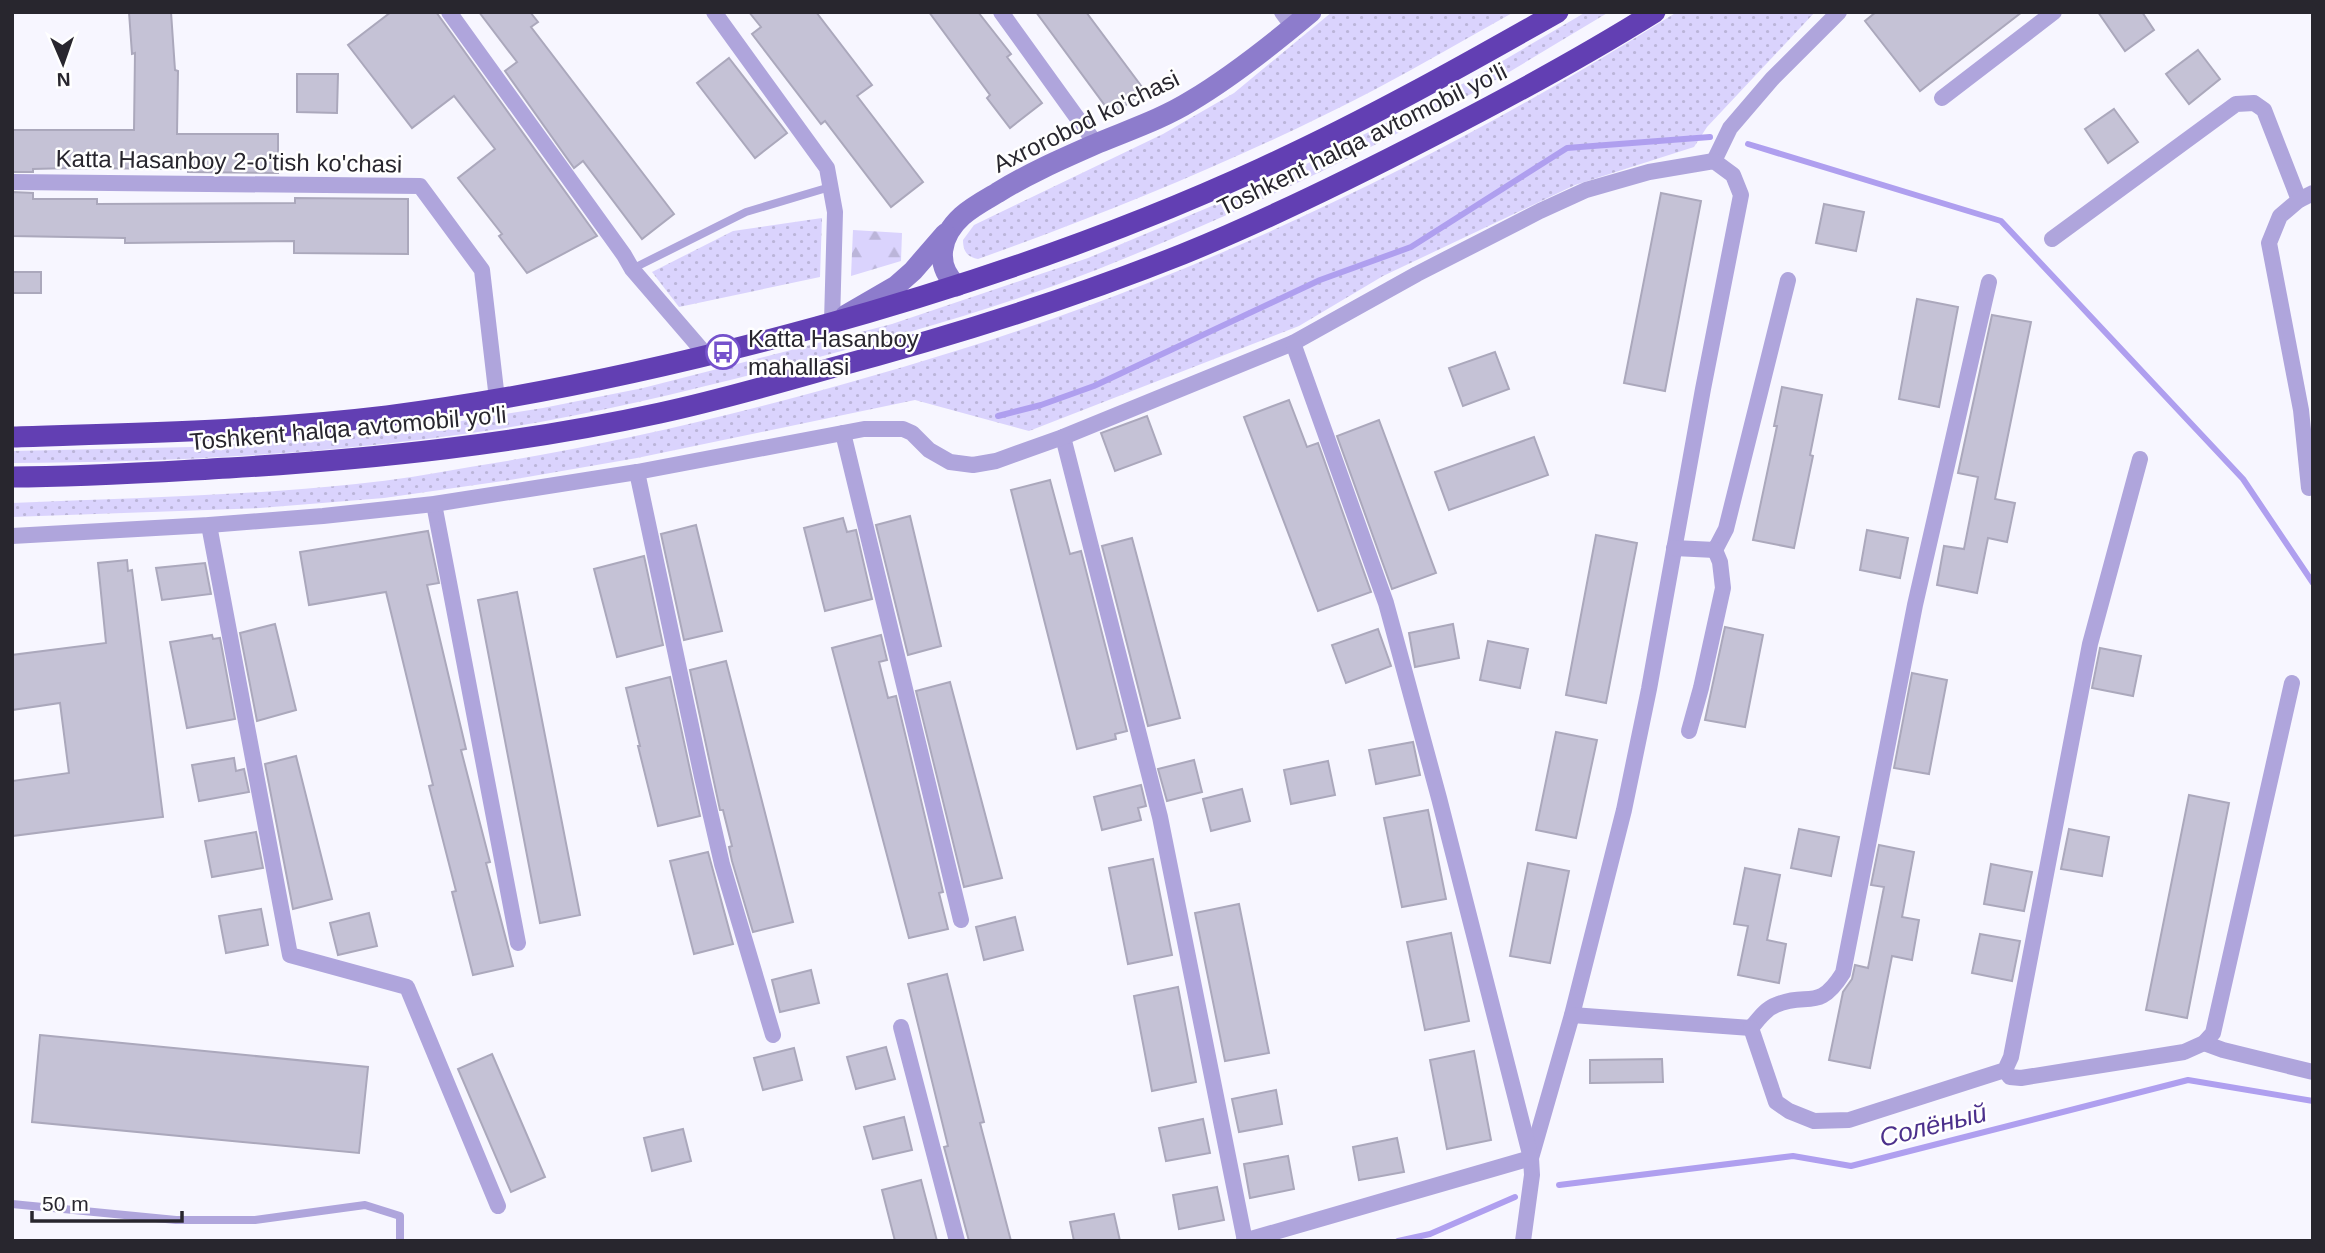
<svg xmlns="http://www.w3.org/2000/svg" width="2325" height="1253" font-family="Helvetica,sans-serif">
<defs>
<pattern id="grass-dots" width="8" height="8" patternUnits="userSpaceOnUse" patternTransform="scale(1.75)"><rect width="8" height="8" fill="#dad3fd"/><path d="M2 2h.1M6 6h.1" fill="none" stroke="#bbb5d9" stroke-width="1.8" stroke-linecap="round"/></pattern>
<pattern id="forest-firs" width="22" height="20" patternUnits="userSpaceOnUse" patternTransform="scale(1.75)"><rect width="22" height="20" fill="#dad3fd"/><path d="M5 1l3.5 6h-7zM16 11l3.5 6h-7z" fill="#bbb5d9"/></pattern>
</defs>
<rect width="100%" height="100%" fill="#f7f6ff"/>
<g fill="url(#grass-dots)">
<path d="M1332 12H1514C1467 38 1421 65 1374 90 1247 156 1113 211 978 259 967 257 963 251 963 240L974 225 1163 134 1234 93Z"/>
<path d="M1586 12H1609C1565 38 1522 65 1478 90 1355 159 1226 218 1096 270 999 308 898 336 797 363 696 389 596 414 492 430 333 454 173 462 12 463V451L191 447 291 440 443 424 543 408 643 388 892 324 1088 258 1283 176 1470 80Z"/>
<path d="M1677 12H1815L1707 127 1694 147 1575 185 1383 276 1299 326 1029 431 915 400 637 458 510 480 384 498 260 508 12 517V503C127 498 242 496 356 484 394 480 432 474 470 467 578 450 684 427 789 399 889 372 988 343 1085 307 1292 231 1490 130 1677 12Z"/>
<polygon points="822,218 820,277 679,307 652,272 733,231"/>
</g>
<polygon fill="url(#forest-firs)" points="853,230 902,233 901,261 851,276"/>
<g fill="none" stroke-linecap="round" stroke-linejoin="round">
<g stroke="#af9fef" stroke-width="6">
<polyline points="1748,144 2001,221 2243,479 2313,583"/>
<polyline points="998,416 1041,405 1094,386 1320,280 1411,247 1567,148 1710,137"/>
<polyline points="1559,1185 1793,1156 1851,1166 2188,1080 2313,1101"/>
<polyline points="1398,1241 1430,1234 1515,1197"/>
</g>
</g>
<g fill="#c5c2d6" stroke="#aba8bc" stroke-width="2">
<polygon points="129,12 171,12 175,70 178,71 177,134 278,134 278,173 188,172 188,169 72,168 33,169 33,172 12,172 12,130 134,130 135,53 132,54"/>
<polygon points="391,12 436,12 597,236 527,273 499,236 502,234 458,178 495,149 454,96 412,128 348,45"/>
<polygon points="479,12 530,12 538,22 531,27 674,214 642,239 583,161 574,168 505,71 517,62"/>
<polygon points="749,12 816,12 872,85 857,96 923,182 891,207 825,121 821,124 752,34 761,27"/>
<polygon points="929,12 978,12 1011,54 1007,57 1042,103 1010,128 987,98 990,95"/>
<polygon points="1036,12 1086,12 1145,91 1112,115"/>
<polygon points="1876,12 2022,12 1920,91 1865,21"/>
<polygon points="2098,12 2142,12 2154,30 2125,51"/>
<polygon points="2198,50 2220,79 2189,104 2166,74"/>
<polygon points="729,58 787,133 755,158 697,83"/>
<polygon points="297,74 338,74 337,113 297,112"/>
<polygon points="2114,109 2138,142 2108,163 2085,129"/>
<polygon points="12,192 33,193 33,199 97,199 97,204 295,203 295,198 408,199 408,254 294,253 294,241 125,243 125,238 12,236"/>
<polygon points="1661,193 1701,201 1665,391 1624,383"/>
<polygon points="1824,204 1864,212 1856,251 1816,243"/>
<rect x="12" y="272" width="29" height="21"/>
<polygon points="1917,299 1958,307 1939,407 1899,399"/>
<polygon points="1992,315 2031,322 1995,499 2015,503 2007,542 1988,538 1977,593 1937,585 1944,546 1964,549 1978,477 1958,473"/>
<polygon points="1495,352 1509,389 1463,406 1449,368"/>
<polygon points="1782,387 1822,395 1810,455 1813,456 1794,548 1753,540 1777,426 1774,426"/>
<polygon points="1289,400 1307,447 1318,443 1371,592 1318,611 1244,417"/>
<polygon points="1147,416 1161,454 1115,471 1101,433"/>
<polygon points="1379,420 1436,573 1392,589 1337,436"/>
<polygon points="1534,437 1548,475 1449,510 1435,472"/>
<polygon points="1050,480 1070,554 1081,551 1127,731 1115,734 1116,739 1077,749 1011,490"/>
<polygon points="910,516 941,646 908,655 876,525"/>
<polygon points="843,518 847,532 856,530 872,599 825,611 804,528"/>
<polygon points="696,525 722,631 684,640 661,534"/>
<polygon points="1867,530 1908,538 1900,578 1860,570"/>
<polygon points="428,531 439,583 427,585 466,749 461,750 490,862 486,863 513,966 473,975 452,892 456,891 429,786 433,785 386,592 309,605 300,552"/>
<polygon points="1596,535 1637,543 1606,703 1566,695"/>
<polygon points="1132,538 1180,718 1148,726 1102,546"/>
<polygon points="644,556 663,645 617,657 594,569"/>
<polygon points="127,560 128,571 132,570 163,817 12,836 12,781 69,773 60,703 12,710 12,655 106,643 98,563"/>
<polygon points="205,563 211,594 162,600 156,568"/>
<polygon points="517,592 580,915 540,923 478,600"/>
<polygon points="275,624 296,710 257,721 240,633"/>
<polygon points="1453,624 1459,658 1415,667 1409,633"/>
<polygon points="1725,627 1763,635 1745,727 1705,720"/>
<polygon points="1378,629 1391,666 1346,683 1332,645"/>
<polygon points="212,635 213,639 220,638 235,719 187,728 170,642"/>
<polygon points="881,635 887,660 879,662 888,698 896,696 943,892 939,893 948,929 909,938 832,648"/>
<polygon points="1488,641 1528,649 1520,688 1480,680"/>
<polygon points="2100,648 2141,656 2133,696 2092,688"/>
<polygon points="726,661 793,922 753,932 732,861 729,847 732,846 723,810 720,810 690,670"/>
<polygon points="1912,673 1947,680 1929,774 1894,768"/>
<polygon points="670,677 700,816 658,826 638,746 640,746 626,688"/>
<polygon points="950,682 1002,878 964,887 916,691"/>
<polygon points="1556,732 1597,740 1576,838 1536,830"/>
<polygon points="1413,742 1420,775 1376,784 1369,750"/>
<polygon points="296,756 332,899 293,909 265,764"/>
<polygon points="234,758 236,771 244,769 249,792 199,801 192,765"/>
<polygon points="1194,760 1202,792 1167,801 1158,769"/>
<polygon points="1328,761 1335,795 1291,804 1284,770"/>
<polygon points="1141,785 1146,806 1138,808 1141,820 1102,830 1094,797"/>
<polygon points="1242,789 1250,821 1211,831 1203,799"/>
<polygon points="2189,795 2229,803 2187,1018 2146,1010"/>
<polygon points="1428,810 1446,899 1402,907 1384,818"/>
<polygon points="1799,829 1839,837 1831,876 1791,868"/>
<polygon points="2069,829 2109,837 2102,876 2061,869"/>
<polygon points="256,832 263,868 212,877 205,841"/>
<polygon points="1879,845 1914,852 1902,917 1919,920 1912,960 1892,956 1870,1068 1829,1060 1843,992 1852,979 1855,965 1868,968 1884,887 1871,885"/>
<polygon points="708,852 733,944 694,954 670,861"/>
<polygon points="1153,859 1172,955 1128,964 1109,868"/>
<polygon points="1528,863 1569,871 1550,963 1510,956"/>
<polygon points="1991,864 2032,872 2024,911 1984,904"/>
<polygon points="1745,868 1780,875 1767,940 1786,944 1779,983 1738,975 1748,926 1734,924"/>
<polygon points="1239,904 1269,1053 1225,1061 1195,913"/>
<polygon points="261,909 268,945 226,953 219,916"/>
<polygon points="369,913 377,946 338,955 330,923"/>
<polygon points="1015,917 1023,950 984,960 976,927"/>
<polygon points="1451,933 1469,1021 1425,1030 1407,942"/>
<polygon points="1980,934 2020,941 2012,981 1972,973"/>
<polygon points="811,970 819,1003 780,1012 772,980"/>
<polygon points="947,974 984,1122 980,1123 1011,1241 969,1241 944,1147 948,1146 908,984"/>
<polygon points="1178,987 1196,1082 1152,1091 1134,996"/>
<polygon points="40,1035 368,1067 359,1153 32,1122"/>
<polygon points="886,1047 895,1079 856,1089 847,1057"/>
<polygon points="794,1048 802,1080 763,1090 754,1058"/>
<polygon points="1474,1051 1491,1140 1447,1149 1430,1060"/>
<polygon points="492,1054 545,1177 511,1192 458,1069"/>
<polygon points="1662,1059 1663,1082 1590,1083 1590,1060"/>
<polygon points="1276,1090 1282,1124 1239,1132 1232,1099"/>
<polygon points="904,1117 912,1150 873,1159 864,1127"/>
<polygon points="1203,1119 1210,1153 1166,1161 1159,1128"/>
<polygon points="683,1129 691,1161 652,1171 644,1138"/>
<polygon points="1397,1138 1404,1172 1359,1180 1353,1147"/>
<polygon points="1288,1156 1294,1189 1250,1198 1244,1164"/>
<polygon points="921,1180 937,1241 895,1241 882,1190"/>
<polygon points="1217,1187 1224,1220 1179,1229 1173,1195"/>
<polygon points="1114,1214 1120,1241 1074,1241 1070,1222"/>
</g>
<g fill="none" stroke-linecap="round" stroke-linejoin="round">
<g stroke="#afa5dc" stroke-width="8">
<polyline points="632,269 746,212 830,187"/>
<polyline points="12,1204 176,1220 255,1220 365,1205 400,1216 400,1241"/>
</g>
<g stroke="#afa5dc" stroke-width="16">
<polyline points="449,12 624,255 632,269 707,356"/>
<polyline points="714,12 827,168 835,212 832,322"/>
<polyline points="1001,12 1096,144"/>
<polyline points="1282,12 1293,27"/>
<polyline points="1942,98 2054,12"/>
<polyline points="1714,161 1730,128 1772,79 1839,12"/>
<polyline points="12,182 420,186 482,270 497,399"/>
<polyline points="2052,239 2236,104 2254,103 2264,110 2299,200"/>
<polyline points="843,433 961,920"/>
<polyline points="1063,437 1160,817 1245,1241"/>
<polyline points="637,472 702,777 722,864 773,1035"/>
<polyline points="2309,488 2301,410 2269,243 2280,216 2299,200 2313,193"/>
<polyline points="434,504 518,943"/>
<polyline points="209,525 290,955 407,987 498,1206"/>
<polyline points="12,536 209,525 323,516 434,504 637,472 864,429 903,429 912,433 929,450 950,462 973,465 996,461 1063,437 1293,343 1417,274 1540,211 1586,190 1649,172 1714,161 1733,175 1741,195 1703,389 1649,689 1624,810 1572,1015 1531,1158 1532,1175 1523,1241"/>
<polyline points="1674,548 1715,550 1726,529 1788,280"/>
<polyline points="1689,731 1701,688 1723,588 1720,562 1715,550"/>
<path d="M1572 1015 1751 1028C1758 1020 1765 1009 1776 1005 1808 991 1818 1013 1843 973L1915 605 1989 282"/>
<polyline points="901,1027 957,1241"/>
<polyline points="1751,1028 1776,1102 1789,1111 1814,1121 1849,1120 2005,1070 2011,1057 2090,644 2140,459"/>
<polyline points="2204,1043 2223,1050 2313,1072"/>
<polyline points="2005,1070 2010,1077 2021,1078 2184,1052 2204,1043 2213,1033 2292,683"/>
<polyline points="1244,1241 1531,1158 1439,798 1386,603 1293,343"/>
</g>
<g stroke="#8d7ccc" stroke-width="21">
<path d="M957 286C934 265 940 236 962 216 972 207 985 200 997 193 1029 173 1064 158 1098 143 1129 130 1162 119 1191 101 1233 76 1273 44 1311 12"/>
<polyline points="846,315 896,286 913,271 945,234"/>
</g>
<g stroke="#623fb3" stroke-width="21">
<path d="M12 437C137 433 263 431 387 416 533 397 675 366 817 327 969 285 1119 234 1262 168 1363 122 1461 67 1558 12"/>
<path d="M12 477C85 477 157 472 229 468 374 459 518 444 660 413 716 401 772 385 828 369 948 337 1068 300 1183 254 1269 219 1352 178 1435 135 1509 97 1583 57 1655 12"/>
</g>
</g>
<defs>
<g id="bus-ring" transform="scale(1.75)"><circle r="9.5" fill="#fff" stroke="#7552cc" stroke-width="1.5"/><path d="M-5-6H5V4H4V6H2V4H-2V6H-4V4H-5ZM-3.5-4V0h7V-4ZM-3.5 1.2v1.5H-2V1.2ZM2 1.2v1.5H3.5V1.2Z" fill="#7552cc"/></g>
</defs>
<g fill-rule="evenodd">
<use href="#bus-ring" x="723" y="352"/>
</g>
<g text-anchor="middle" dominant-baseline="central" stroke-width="5" stroke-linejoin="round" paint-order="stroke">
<g font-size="24" fill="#28262e" stroke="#fff">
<text transform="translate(1086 121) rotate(-26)">Axrorobod ko'chasi</text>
<text transform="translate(1362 139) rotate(-26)">Toshkent halqa avtomobil yo'li</text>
<text transform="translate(229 161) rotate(1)">Katta Hasanboy 2-o'tish ko'chasi</text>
<text transform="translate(348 428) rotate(-5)">Toshkent halqa avtomobil yo'li</text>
</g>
<g font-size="24" fill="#28262e" stroke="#fff" text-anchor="start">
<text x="748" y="338">Katta Hasanboy<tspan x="748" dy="28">mahallasi</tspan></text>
</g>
<g font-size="26" font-style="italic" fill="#4c308c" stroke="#fff">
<text transform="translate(1933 1125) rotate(-14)">Солёный</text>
</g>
</g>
<rect width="2325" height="1253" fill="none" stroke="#28262e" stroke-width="28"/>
<g transform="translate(63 63) rotate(178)" stroke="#ffffff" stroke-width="5" paint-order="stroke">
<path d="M0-5L12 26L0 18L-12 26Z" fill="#28262e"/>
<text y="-10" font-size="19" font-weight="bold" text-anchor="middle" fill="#28262e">N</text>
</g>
<path d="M32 1211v10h150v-10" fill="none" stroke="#28262e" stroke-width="3.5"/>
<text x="42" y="1211" font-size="21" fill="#28262e" stroke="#ffffff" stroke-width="5" paint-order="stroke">50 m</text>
</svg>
